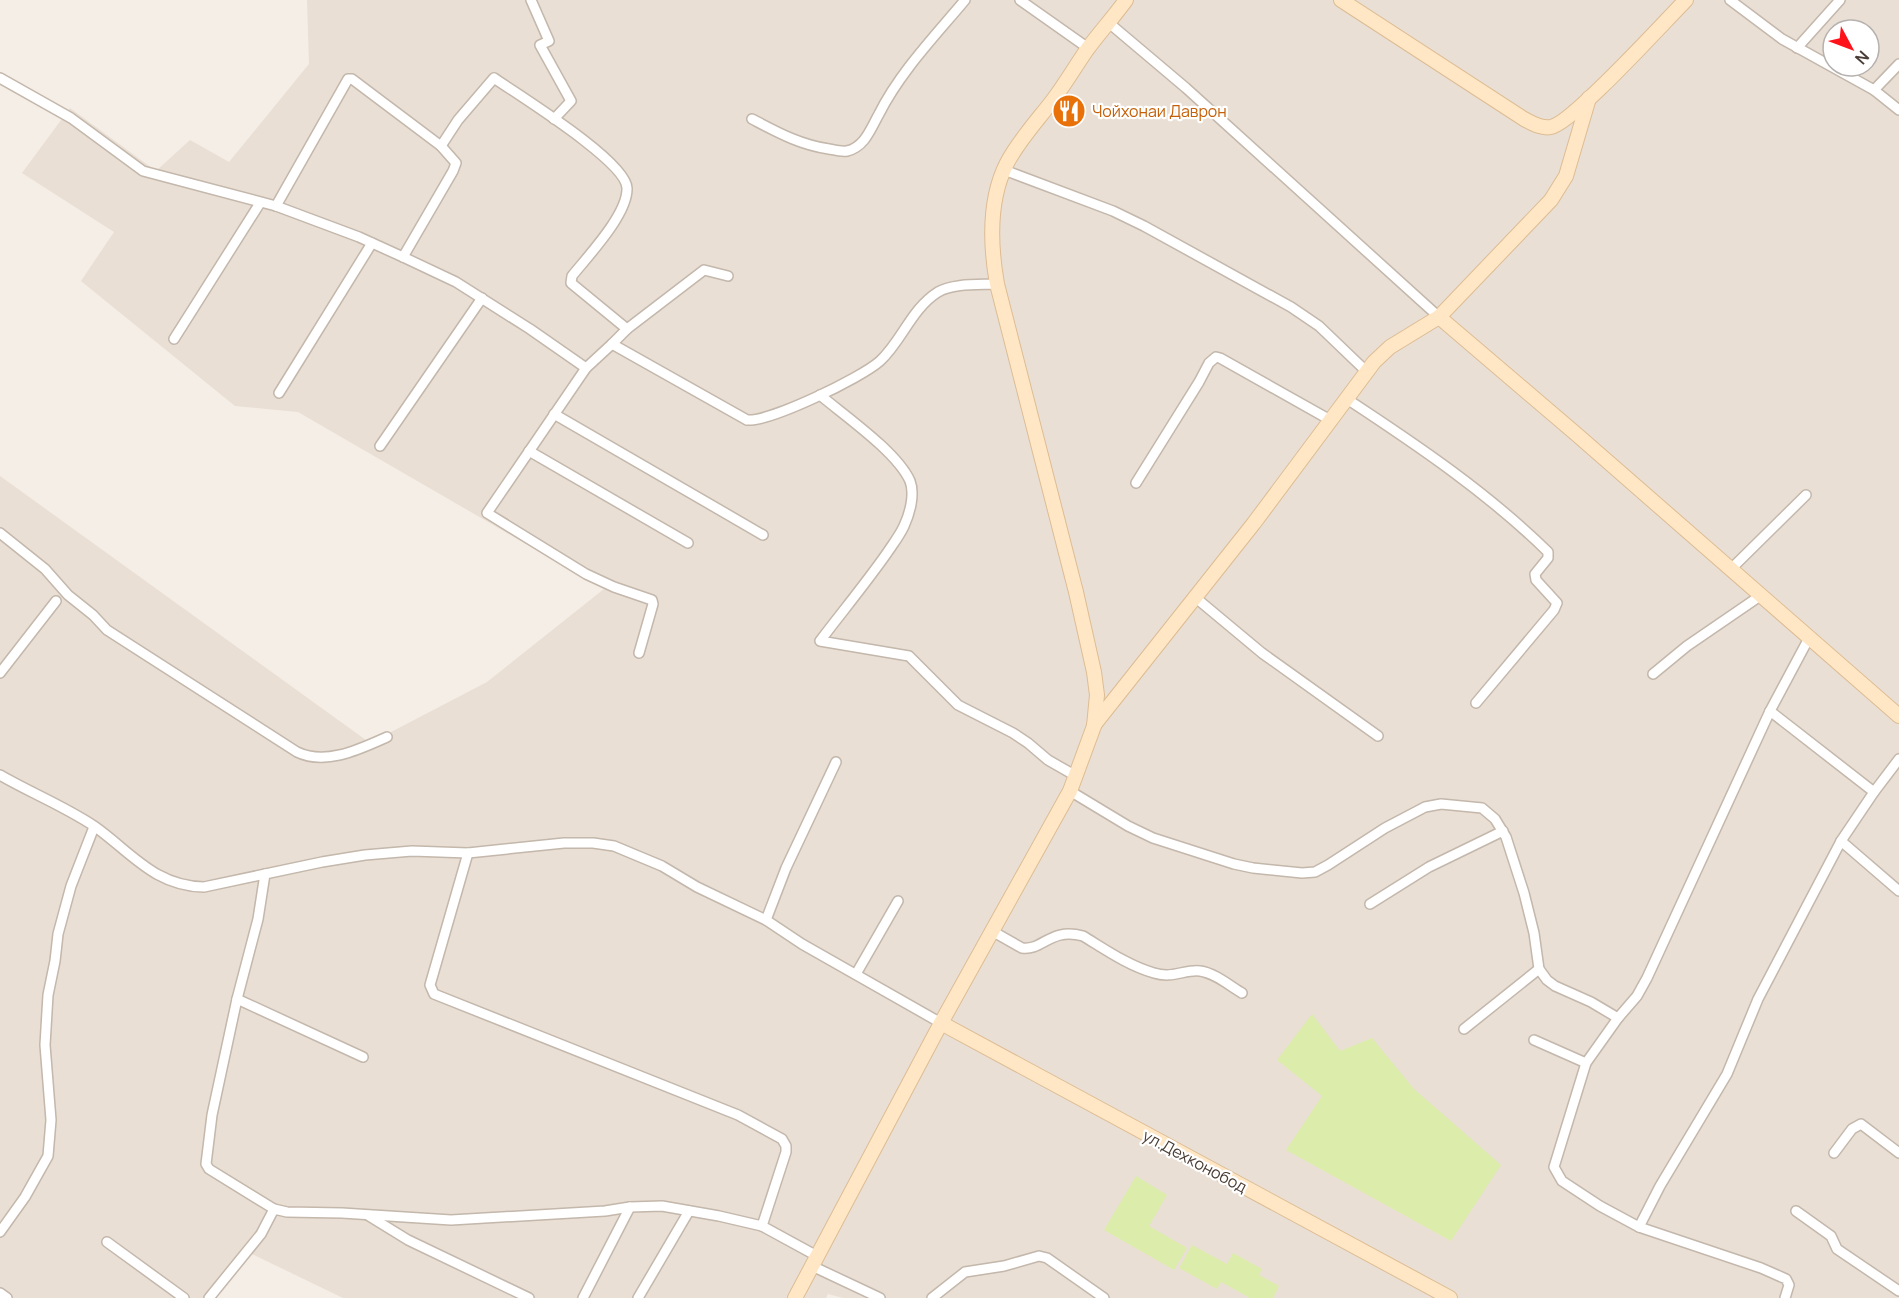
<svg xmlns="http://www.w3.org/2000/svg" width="1899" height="1298" font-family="Manrope,sans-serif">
<rect width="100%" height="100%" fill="#f5eee6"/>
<path fill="#e9dfd4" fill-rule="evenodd" d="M307 0H1899V1298H843L828 1294 826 1298H343L250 1253 212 1298H0V476L370 743 487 682 604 589 298 412 235 406 81 281 114 232 22 173 70 108 156 171 190 140 229 162 309 64ZM1833 30H1869V66H1833Z"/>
<g fill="#dcedab">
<polygon points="1312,1014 1340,1051 1372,1038 1414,1089 1501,1165 1451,1241 1286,1150 1322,1096 1277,1060"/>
<polygon points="1136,1176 1167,1195 1149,1226 1187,1248 1174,1270 1104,1230"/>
<polygon points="1192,1245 1227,1264 1233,1253 1262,1269 1259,1275 1279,1286 1273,1298 1250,1298 1221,1282 1217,1289 1179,1268"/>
</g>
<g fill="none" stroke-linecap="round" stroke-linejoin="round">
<g stroke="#c4b7ab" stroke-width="12">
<g id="street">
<polyline points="531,0 549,41 540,45 571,101 554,119"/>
<polyline points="1020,0 1088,48"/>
<polyline points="1730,0 1782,39 1874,90 1899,110"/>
<polyline points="1109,23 1186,88 1439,317"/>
<polyline points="1797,48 1840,0"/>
<polyline points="0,78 71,118 143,171 276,206 359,237 403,257 456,282 530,329 586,368"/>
<polyline points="1874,90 1899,64"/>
<path d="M752 119C777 132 800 145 829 149 834 150 842 152 847 151 865 147 871 128 879 114 900 72 935 36 965 0"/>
<path d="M441 146 458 120 494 78C518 95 626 161 627 188 628 214 588 256 572 276L571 283 627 329 612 344 747 420C770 422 861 378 880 361 902 341 911 309 938 292 954 283 979 285 997 284"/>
<polyline points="1004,170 1113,211 1144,226 1291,307 1319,326 1367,372"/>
<polyline points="276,206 348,79 352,79 441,146 456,163 453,171 403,257"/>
<polyline points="627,329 704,270 728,276"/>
<polyline points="174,339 260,203"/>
<polyline points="612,344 586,368 487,513 586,574 614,587 652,600 653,604 639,653"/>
<polyline points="279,393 372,243"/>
<path d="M820 395C845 416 897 452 910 481 915 494 910 513 904 526 900 535 893 544 887 553 866 583 842 612 820 641L909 656 958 705 1013 733 1028 743 1048 760 1076 776"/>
<path d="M1347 399C1417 445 1488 493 1548 552V558L1535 574 1536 580 1557 603 1554 610 1476 703"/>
<polyline points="554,414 763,535"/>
<polyline points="380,446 482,298"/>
<polyline points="529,451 688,543"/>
<polyline points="1136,483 1199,382 1209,363 1216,357 1220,358 1332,421"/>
<path d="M0 533 45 569 68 595 93 615 107 630 297 752C326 766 360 749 387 737"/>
<polyline points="1730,570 1806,495"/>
<polyline points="1196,598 1262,653 1378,736"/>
<polyline points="0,673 56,601"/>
<polyline points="1653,674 1687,646 1760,596"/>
<polyline points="1770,711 1874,792"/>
<path d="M0 775C31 793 64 806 94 826 131 852 154 886 204 887L322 862 365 855 412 851 468 853 564 843H593L614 846 662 866 697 887 766 920 802 944 941 1023"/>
<polyline points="1070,791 1128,826 1153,838 1234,864 1253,868 1302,873 1315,872 1328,865 1385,828 1425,807 1441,804 1482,808 1495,819 1506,837 1524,893 1534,933 1539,969 1547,980 1555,986 1591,1002 1618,1018"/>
<polyline points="1841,841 1899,891"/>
<polyline points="468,853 430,985 434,994 738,1115 782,1139 786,1146 786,1152 762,1226 817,1256"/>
<polyline points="265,874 258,919 237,999 212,1115 206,1164 209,1169 274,1209"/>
<polyline points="1370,904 1429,867 1503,831"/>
<polyline points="766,920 786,868 836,762"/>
<path d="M992 931 1022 948C1043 951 1050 927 1083 936 1106 950 1129 966 1154 973 1173 979 1185 969 1200 971 1215 973 1230 986 1242 993"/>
<polyline points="856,974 898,901"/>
<polyline points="237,999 363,1057"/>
<polyline points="1464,1029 1539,969"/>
<polyline points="1534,1040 1586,1063"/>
<polyline points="1834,1153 1852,1129 1861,1124 1899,1153"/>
<polyline points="1796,1211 1831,1236 1837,1249 1899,1291"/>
<polyline points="369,1216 408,1240 529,1298"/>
<polyline points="1639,1227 1660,1186 1727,1074 1758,999 1841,841 1874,792 1899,759"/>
<polyline points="0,1232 25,1197 48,1156 51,1120 45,1045 48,995 55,961 58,934 71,886 94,827"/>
<polyline points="107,1242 184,1298"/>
<polyline points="812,1266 880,1298"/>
<polyline points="0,1293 7,1298"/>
<polyline points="209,1298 261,1234 274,1209 287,1212 342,1213 451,1220 605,1211 630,1207 662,1206 719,1216 762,1226"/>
<polyline points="583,1298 630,1207"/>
<polyline points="638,1298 689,1211"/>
<polyline points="932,1298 965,1272 1004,1266 1039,1256 1047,1258 1104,1298"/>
<polyline points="1785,1298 1789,1285 1786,1279 1761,1268 1639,1227 1600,1206 1562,1181 1554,1167 1586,1063 1618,1018 1637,996 1647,978 1770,711 1809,638"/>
</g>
</g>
<g stroke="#ddbc93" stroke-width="16">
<g id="secondary">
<path d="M1341 0 1524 119C1532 123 1541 129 1551 127 1573 123 1664 22 1686 0"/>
<polyline points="1589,98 1566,176 1551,200 1439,317 1575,433 1899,716"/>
<polyline points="1094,725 1254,523 1374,362 1390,347 1439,317"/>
<polyline points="941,1023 1450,1298"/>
<path d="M795 1298 941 1023 1070 791 1094 726 1097 695 1094 672 1076 592 997 284C990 244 988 200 1007 163 1019 140 1037 121 1053 100 1065 84 1075 67 1086 51 1099 33 1113 18 1126 0"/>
</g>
</g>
<use href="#street" stroke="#fff" stroke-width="9"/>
<use href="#secondary" stroke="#ffe7c6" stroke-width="14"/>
</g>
<defs>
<g id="restaurant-disc" transform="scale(1.725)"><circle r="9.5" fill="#e8710a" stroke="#fff"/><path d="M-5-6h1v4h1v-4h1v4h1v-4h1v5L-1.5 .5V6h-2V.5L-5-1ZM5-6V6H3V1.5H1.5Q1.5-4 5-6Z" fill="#fff"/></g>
</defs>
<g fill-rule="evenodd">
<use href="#restaurant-disc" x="1069" y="111"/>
</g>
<g text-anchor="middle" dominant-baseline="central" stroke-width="4.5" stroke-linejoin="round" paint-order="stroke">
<g font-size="16" fill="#c56008" stroke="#fff" text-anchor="start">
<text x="1092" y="111">Чойхонаи Даврон</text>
</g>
<g font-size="16" fill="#493d35" stroke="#fff">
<text transform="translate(1195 1161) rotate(28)">ул.Дехконобод</text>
</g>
</g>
<g transform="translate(1851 48) rotate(131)"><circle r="28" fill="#ffffff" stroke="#b6b1ae" stroke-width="1.5"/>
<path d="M0-4.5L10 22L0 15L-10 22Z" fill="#ff131b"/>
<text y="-9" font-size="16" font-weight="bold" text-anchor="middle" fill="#493d35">N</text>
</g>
</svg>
